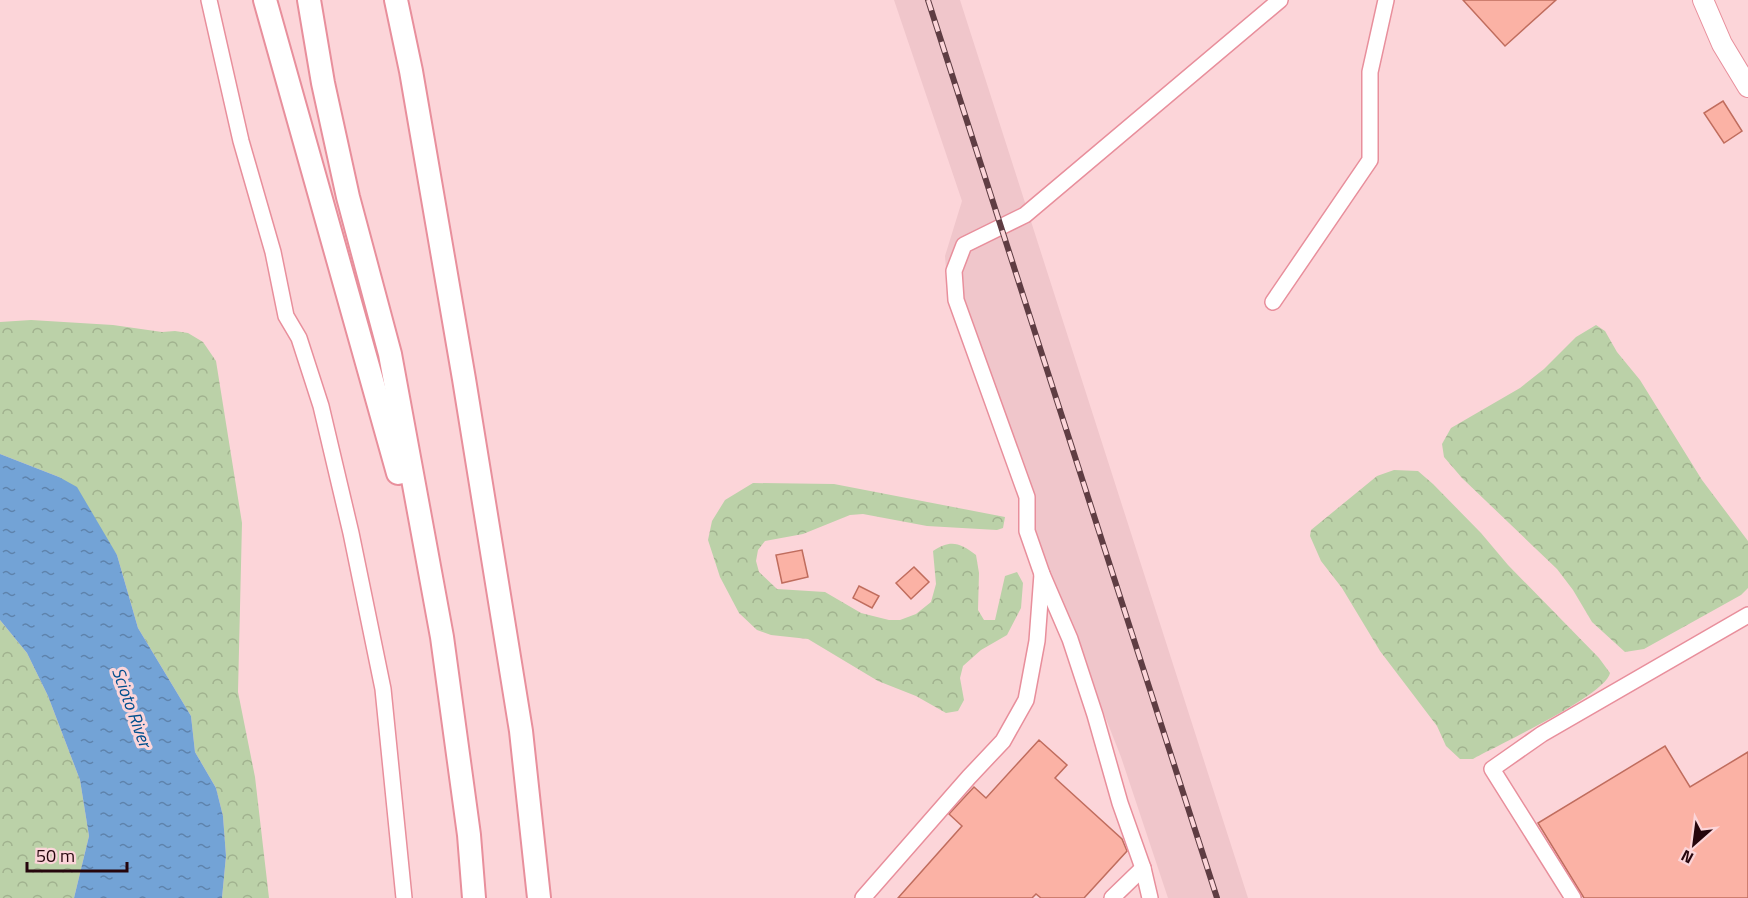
<svg xmlns="http://www.w3.org/2000/svg" width="1748" height="898" font-family="'Titillium Web',sans-serif">
<defs>
<pattern id="forest-crowns" width="20" height="18" patternUnits="userSpaceOnUse" patternTransform="scale(1.5)"><rect width="20" height="18" fill="#bbd1a8"/><path d="M2 6a3 3 0 1 1 6 0M12 15a3 3 0 1 1 6 0" fill="none" stroke="#a1b28f"/></pattern>
<pattern id="water-ripples" width="26" height="14" patternUnits="userSpaceOnUse" patternTransform="scale(1.5)"><rect width="26" height="14" fill="#73a3d6"/><path d="M2 4q2-2 4 0t4 0M15 11q2-2 4 0t4 0" fill="none" stroke="#5e83ac"/></pattern>
</defs>
<rect width="100%" height="100%" fill="#fcd5d9"/>
<polygon fill="#f0c6cb" points="894,0 960,0 1248,898 1168,898 1121,757 1018,495 948,297 945,256 962,201"/>
<g fill="url(#forest-crowns)">
<polygon points="31,320 113,325 162,332 175,331 188,333 203,342 216,361 242,523 238,692 255,777 269,898 222,898 226,856 223,816 216,788 195,752 191,716 138,628 117,555 59,477 0,454 0,322"/>
<polygon points="1596,325 1605,331 1617,352 1640,380 1702,480 1748,541 1748,588 1741,595 1644,649 1625,652 1592,622 1573,590 1557,569 1462,478 1444,457 1442,444 1451,428 1520,388 1544,369 1576,337"/>
<path d="M1394 470 1418 471 1433 484 1481 533 1508 565 1599 658 1610 673C1606 695 1496 746 1473 759H1460L1446 746 1437 726 1380 651 1342 588 1321 561 1310 536 1311 530 1377 476Z"/>
<path d="M753 483 834 484 1005 517 1003 528 997 530 927 526 863 514 850 515 803 534 765 541 758 550 756 561 759 572 777 589 825 592 861 613 889 620H900L916 614 931 602 936 584 933 551C951 539 960 543 976 555L979 573 978 610 984 620H995L1005 576 1017 572 1023 583 1021 608 1007 635 981 650 963 666 960 678 964 700 958 711 946 713 916 696 878 681 808 639 771 635 757 630 739 613 720 577 708 540 712 521 725 500Z"/>
<polygon points="0,620 27,653 48,696 80,780 89,836 74,898 0,898"/>
</g>
<polygon fill="url(#water-ripples)" points="0,454 59,477 77,487 117,555 138,628 191,716 195,752 216,788 223,816 226,856 222,898 74,898 89,836 80,780 48,696 27,653 0,620"/>
<g fill="#fbb2a5" stroke="#c06d5e" stroke-width="1.5">
<polygon points="1463,0 1556,0 1505,46"/>
<polygon points="1723,101 1742,131 1724,143 1704,113"/>
<polygon points="802,550 808,577 782,583 776,555"/>
<polygon points="914,567 929,582 911,599 896,583"/>
<polygon points="859,586 879,596 872,608 853,598"/>
<polygon points="1039,740 1067,765 1055,778 1122,839 1127,851 1084,898 1041,898 1036,894 1032,898 898,898 962,826 949,814 974,787 986,798"/>
<polygon points="1665,746 1690,787 1748,752 1748,898 1584,898 1538,823"/>
</g>
<g fill="none" stroke-linecap="round" stroke-linejoin="round">
<g stroke="#e88f9c" stroke-width="18">
<g id="minor">
<polyline points="209,0 241,141 273,252 286,316 299,338 321,406 351,533 383,689 404,898"/>
<polyline points="1273,302 1370,160 1370,72 1386,0"/>
<polyline points="863,898 969,777 1003,741 1026,700 1037,641 1042,574"/>
<polyline points="1112,898 1143,868"/>
<polyline points="1150,898 1143,868 1120,803 1095,715 1070,639 1042,574 1027,531 1027,497 956,300 954,271 964,245 1025,215 1280,0"/>
<polyline points="1573,898 1492,769 1542,734 1748,615"/>
</g>
</g>
<g stroke="#e88f9c" stroke-width="22">
<polyline id="major" points="1703,0 1722,44 1748,87"/>
</g>
<g stroke="#e88f9c" stroke-width="26">
<g id="highway">
<polyline points="265,0 398,473"/>
<polyline points="309,0 323,83 348,197 390,354 442,637 469,835 474,898"/>
<polyline points="396,0 411,71 464,379 521,731 539,898"/>
</g>
</g>
<use href="#minor" stroke="#fff" stroke-width="15"/>
<use href="#major" stroke="#fff" stroke-width="20"/>
<use href="#highway" stroke="#fff" stroke-width="22"/>
<g stroke="#5f3d43" stroke-width="6">
<polyline id="rail" points="928,0 1217,898"/>
</g>
<use href="#rail" stroke="#fcd5d9" stroke-width="4" stroke-dasharray="11" stroke-linecap="butt"/>
</g>
<g text-anchor="middle" dominant-baseline="central" stroke-width="6" stroke-linejoin="round" paint-order="stroke">
<g font-size="18" font-style="italic" fill="#014f8d" stroke="#fcd5d9">
<text transform="translate(132 707) rotate(70)">Scioto River</text>
</g>
</g>
<g transform="translate(1694 844) rotate(208)" stroke="#fcd5d9" stroke-width="4.5" paint-order="stroke">
<path d="M0-4.5L10 22L0 15L-10 22Z" fill="#25050c"/>
<text y="-9" font-size="16" font-weight="bold" text-anchor="middle" fill="#25050c">N</text>
</g>
<path d="M27 862v9h100v-9" fill="none" stroke="#25050c" stroke-width="3"/>
<text x="36" y="862" font-size="18" fill="#25050c" stroke="#fcd5d9" stroke-width="4.5" paint-order="stroke">50 m</text>
</svg>
